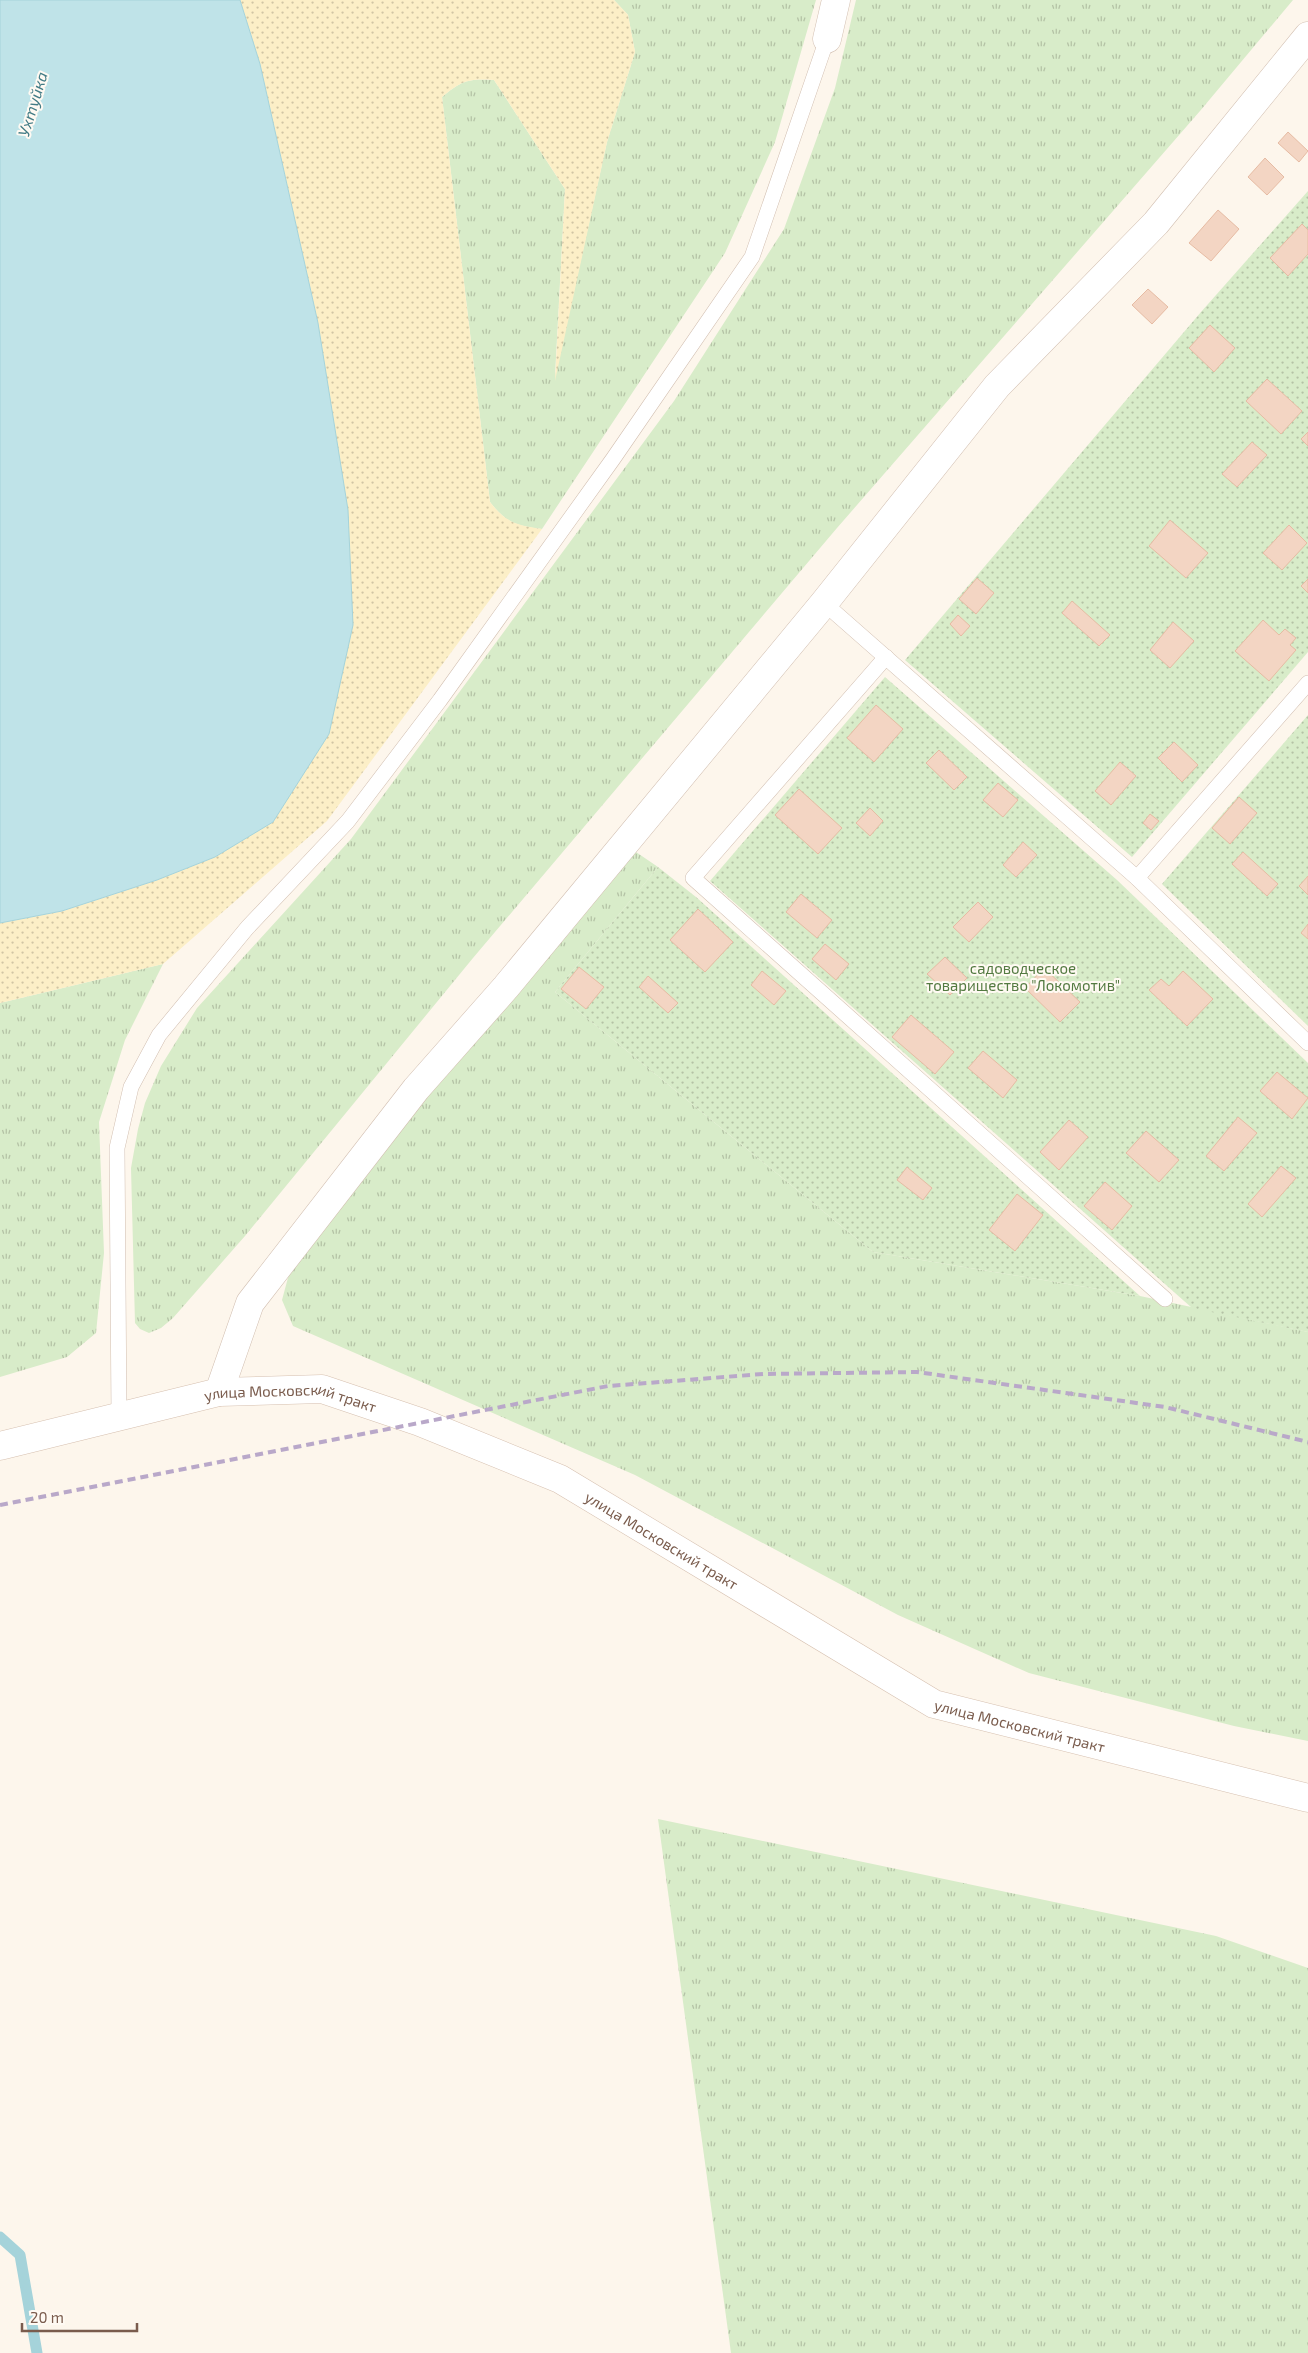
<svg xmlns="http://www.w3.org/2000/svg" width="1308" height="2353" font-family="'Exo 2',sans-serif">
<defs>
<pattern id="grass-tufts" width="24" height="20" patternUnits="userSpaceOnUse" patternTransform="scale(1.25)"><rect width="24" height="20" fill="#d8ecc9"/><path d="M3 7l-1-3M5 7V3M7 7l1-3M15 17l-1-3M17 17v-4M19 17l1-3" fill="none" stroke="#b4c2a5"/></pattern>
<pattern id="sand-dots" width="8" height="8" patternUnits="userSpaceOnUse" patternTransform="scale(1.25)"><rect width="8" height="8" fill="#fcefc7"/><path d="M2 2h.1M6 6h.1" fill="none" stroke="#d1c5a4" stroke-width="1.8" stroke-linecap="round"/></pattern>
<pattern id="garden-dots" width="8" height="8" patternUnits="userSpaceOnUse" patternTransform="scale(1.25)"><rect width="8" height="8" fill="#d8ecc9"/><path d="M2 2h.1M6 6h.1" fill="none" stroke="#b4c2a5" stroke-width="1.8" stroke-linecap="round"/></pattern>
</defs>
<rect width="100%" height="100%" fill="#fdf6ec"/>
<g fill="url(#grass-tufts)">
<path d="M614 0H816L775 142 725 253 542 529C517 526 506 523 490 502L442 97C461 81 468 78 494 80L565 189 555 376 607 142 635 52 628 15Z"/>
<polygon points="856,0 1293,0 1200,111 837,528 473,958 245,1236 173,1318 161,1328 149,1333 140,1329 135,1323 131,1168 138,1129 145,1103 161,1066 197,1008 351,839 674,401 784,229 835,88"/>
<polygon points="636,852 658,867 555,992 873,1252 1140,1296 1308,1332 1308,1741 1234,1726 1029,1673 898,1615 635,1475 293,1326 282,1300 289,1274 312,1237 486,1024"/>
<polygon points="163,964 125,1040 99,1122 104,1253 96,1333 67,1357 0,1377 0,1003"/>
<polygon points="658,1819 1216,1936 1308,1968 1308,2353 731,2353"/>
</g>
<path fill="url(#sand-dots)" d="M240 0H614L628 15 635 52 607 142 555 381 565 189 494 80C468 78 461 81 442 97L490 502C506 523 517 525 542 529L327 821 163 964 0 1003V923L63 911 157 880 215 857 318 323 260 64Z"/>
<g fill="url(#garden-dots)">
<polygon points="1308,191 1308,652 1132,857 905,660 1201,312"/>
<polygon points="885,677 1117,880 1308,1063 1308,1332 1192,1308 710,881"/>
<polygon points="1308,715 1308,1026 1162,884"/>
<polygon points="658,867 696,897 1140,1296 873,1252 555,992"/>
</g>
<polygon fill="#bfe3e8" stroke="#a5d3da" points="0,0 240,0 260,64 318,323 348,510 353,625 329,734 273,822 215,857 157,880 62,911 0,923"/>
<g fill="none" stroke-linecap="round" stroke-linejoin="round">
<polyline stroke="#a5d3da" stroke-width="11" points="0,2237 20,2255 37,2353"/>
</g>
<g fill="#f3d5c3" stroke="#e6bba3">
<polygon points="1288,132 1308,151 1299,162 1278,143"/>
<polygon points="1265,158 1284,177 1267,195 1248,177"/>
<polygon points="1218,210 1239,229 1211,261 1189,243"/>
<polygon points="1302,224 1308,230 1308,254 1288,276 1270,258"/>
<polygon points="1148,289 1168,307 1152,324 1132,305"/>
<polygon points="1210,325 1235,348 1214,372 1189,348"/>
<polygon points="1267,379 1302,411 1281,434 1246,401"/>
<polygon points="1308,432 1308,446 1301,439"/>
<polygon points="1252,442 1267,455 1237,487 1222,474"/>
<polygon points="1170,520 1208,553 1186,578 1149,546"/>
<polygon points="1289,525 1307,543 1282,570 1263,553"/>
<polygon points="977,578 994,593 976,614 959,599"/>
<polygon points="1308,579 1308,593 1301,586"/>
<polygon points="1072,601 1110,635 1099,646 1062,613"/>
<polygon points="958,615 970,626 961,636 950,624"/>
<polygon points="1263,620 1279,635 1285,629 1296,638 1290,645 1296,650 1269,681 1235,651"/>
<polygon points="1173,622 1194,641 1170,668 1150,650"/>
<polygon points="876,705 903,729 874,762 847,738"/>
<polygon points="1174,742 1198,765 1182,782 1158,758"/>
<polygon points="939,750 967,777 954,790 926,763"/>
<polygon points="1120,762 1136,776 1111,805 1095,791"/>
<polygon points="998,783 1018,800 1003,817 983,800"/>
<polygon points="799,789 842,828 818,854 775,815"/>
<polygon points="1239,797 1257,813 1230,844 1212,828"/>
<polygon points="870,808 883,821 870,836 856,823"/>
<polygon points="1150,814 1159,821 1151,830 1143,823"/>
<polygon points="1023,842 1037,855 1016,877 1003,865"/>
<polygon points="1243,852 1278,884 1267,896 1232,864"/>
<polygon points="1308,876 1308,895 1299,886"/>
<polygon points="801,894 832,920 817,938 786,912"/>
<polygon points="978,902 993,917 969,942 953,927"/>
<polygon points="698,909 733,942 705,972 670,940"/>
<polygon points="1308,924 1308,939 1301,933"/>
<polygon points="825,944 849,964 836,980 812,959"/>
<polygon points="945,957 967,978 950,995 927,974"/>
<polygon points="579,967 604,987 586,1009 561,989"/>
<polygon points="1044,968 1080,1002 1060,1022 1025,988"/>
<polygon points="762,971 786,991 774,1005 751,985"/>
<polygon points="1183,971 1213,999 1187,1026 1149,990 1161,979 1169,986"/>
<polygon points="648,976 678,1003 668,1013 639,987"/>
<polygon points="911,1015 954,1052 935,1074 892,1037"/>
<polygon points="983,1051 1017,1080 1003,1098 968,1068"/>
<polygon points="1277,1072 1308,1098 1292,1119 1260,1091"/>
<polygon points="1238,1117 1257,1133 1224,1171 1206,1156"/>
<polygon points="1069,1120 1088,1137 1059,1170 1040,1152"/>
<polygon points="1146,1131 1179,1160 1159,1182 1126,1153"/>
<polygon points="1281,1166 1296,1178 1262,1217 1248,1204"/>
<polygon points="907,1167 932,1188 923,1200 897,1180"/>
<polygon points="1105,1182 1132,1206 1112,1230 1084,1206"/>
<polygon points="1017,1194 1043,1215 1015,1251 989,1230"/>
</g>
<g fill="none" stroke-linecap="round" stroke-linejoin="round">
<g stroke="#d1beb0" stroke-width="16">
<g id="lane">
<polyline points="824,603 1137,878 1308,683"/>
<polyline points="886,657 693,878 1165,1299"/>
<polyline points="1137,878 1308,1043"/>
<polyline points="119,1417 117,1148 131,1087 159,1035 247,928 348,821 440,700 613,459 752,257 827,39"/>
</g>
</g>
<g stroke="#d1beb0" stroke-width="29">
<g id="street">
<polyline points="827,39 836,0"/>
<polyline points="219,1392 250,1303 416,1089 506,987 824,603 997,386 1156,223 1308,36"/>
</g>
</g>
<g stroke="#d6c0b0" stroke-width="29">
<g id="secondary">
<path id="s1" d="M0 1446 219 1392 322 1389 420 1422 560 1479 934 1704 1308 1798"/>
</g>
</g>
<use href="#lane" stroke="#fff" stroke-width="15"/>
<use href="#street" stroke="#fff" stroke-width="28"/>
<use href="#secondary" stroke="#fff" stroke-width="28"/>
<polyline stroke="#b9a8c9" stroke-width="4" stroke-dasharray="8 5" stroke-linecap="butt" points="0,1505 608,1386 763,1374 917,1372 1165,1407 1308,1442"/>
</g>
<g text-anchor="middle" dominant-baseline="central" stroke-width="4" stroke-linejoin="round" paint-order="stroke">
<g font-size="15" fill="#537a41" stroke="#fffaf3">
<text x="1023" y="968">садоводческое<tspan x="1023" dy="17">товарищество "Локомотив"</tspan></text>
</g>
<g font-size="15" fill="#7a5c4d" stroke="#fffaf3">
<text stroke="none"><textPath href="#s1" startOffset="298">улица Московский тракт</textPath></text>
<text stroke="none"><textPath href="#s1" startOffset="702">улица Московский тракт</textPath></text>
<text stroke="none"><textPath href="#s1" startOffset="1108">улица Московский тракт</textPath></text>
</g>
<g font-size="16" font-style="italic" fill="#437c86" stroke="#fffaf3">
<text transform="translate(32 104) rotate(-73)">Ухтуйка</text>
</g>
</g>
<path d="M22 2323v8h115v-8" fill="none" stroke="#7a5c4d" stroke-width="2.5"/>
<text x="30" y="2323" font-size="15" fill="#7a5c4d" stroke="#fffaf3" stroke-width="4" paint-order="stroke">20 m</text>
</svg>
